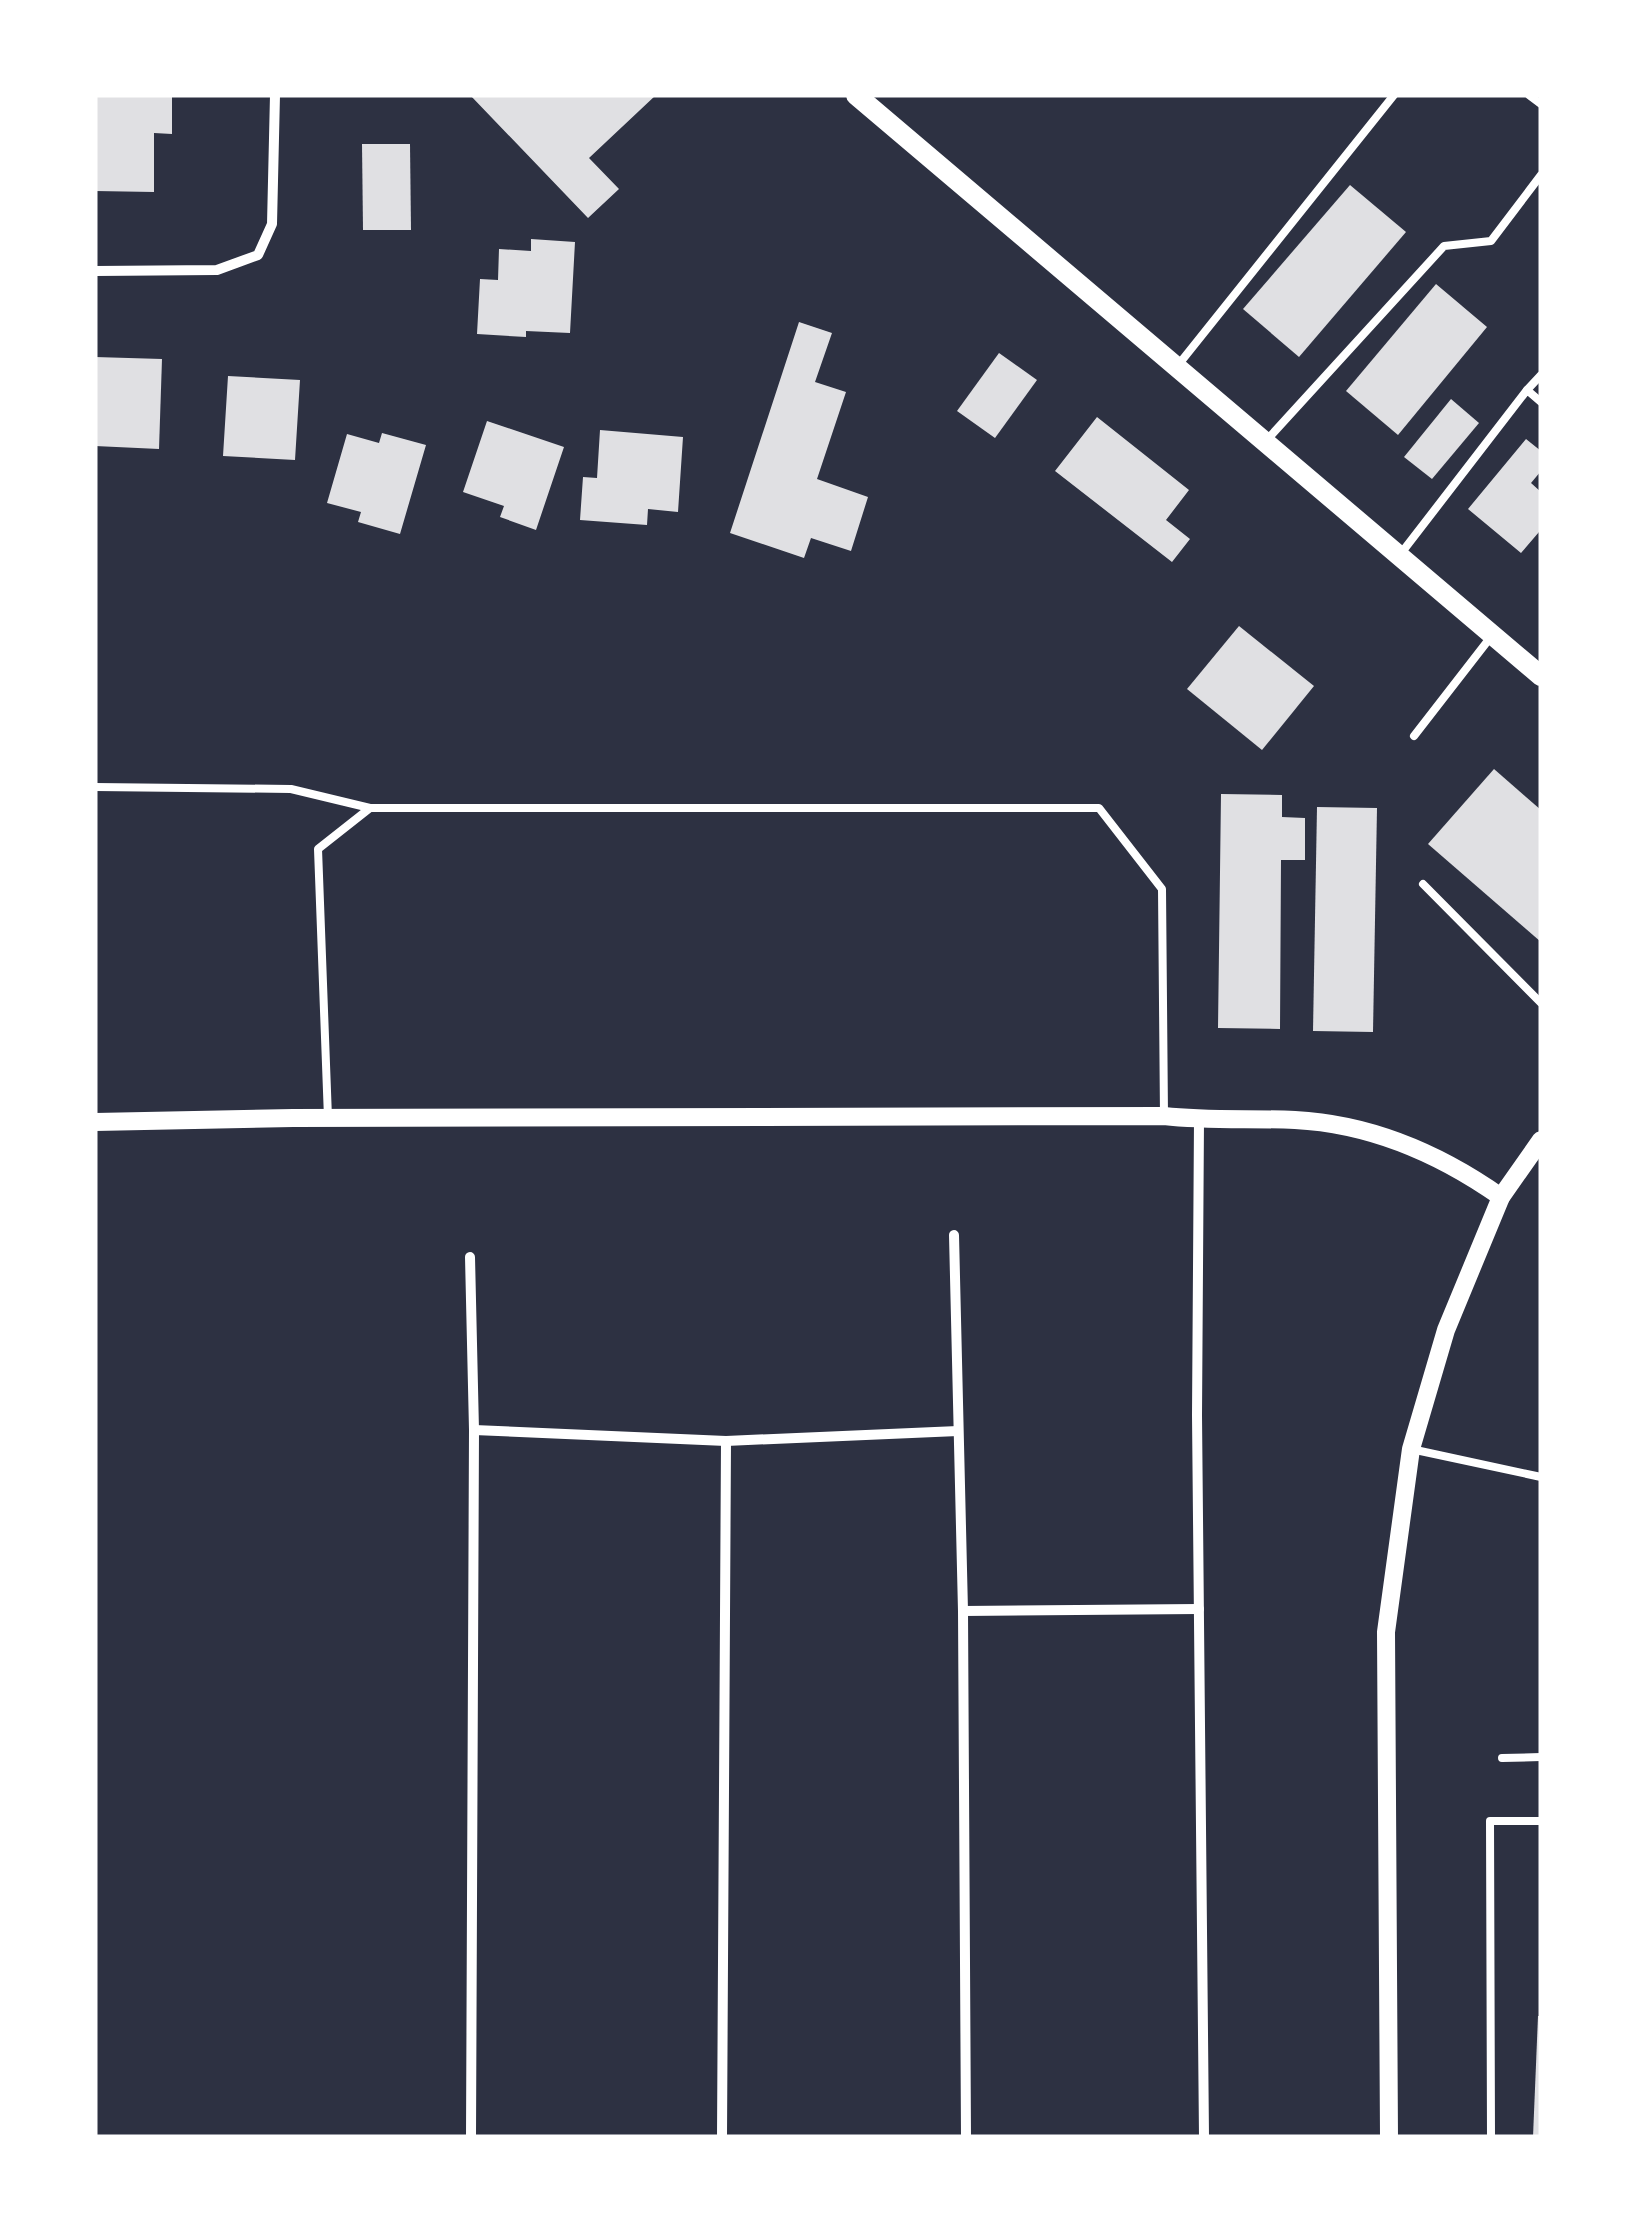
<svg xmlns="http://www.w3.org/2000/svg" width="1636" height="2232" font-family="Jost,sans-serif">
<rect width="100%" height="100%" fill="#2d3142"/>
<g fill="#e0e0e3">
<polygon points="95,95 172,95 172,134 154,133 154,192 95,191"/>
<polygon points="470,95 656,95 589,158 619,189 588,218"/>
<polygon points="362,144 410,144 411,230 363,230"/>
<polygon points="1350,185 1406,232 1299,357 1243,309"/>
<polygon points="531,239 575,242 570,333 526,331 526,337 477,334 480,279 498,280 499,249 531,251"/>
<polygon points="1436,284 1487,327 1398,435 1346,391"/>
<polygon points="799,322 832,333 815,382 846,392 817,479 868,497 851,551 811,538 804,558 730,533"/>
<polygon points="999,353 1037,380 995,438 957,411"/>
<polygon points="95,357 162,359 159,449 95,446"/>
<polygon points="228,376 300,380 295,460 223,456"/>
<polygon points="1451,399 1479,423 1432,479 1404,457"/>
<polygon points="1097,417 1189,490 1166,520 1190,539 1172,562 1055,471"/>
<polygon points="487,421 564,447 536,530 500,517 504,506 463,492"/>
<polygon points="600,430 683,437 678,512 648,509 647,525 580,520 583,477 597,478"/>
<polygon points="382,433 426,445 400,534 358,522 361,512 327,503 347,434 379,443"/>
<polygon points="1526,439 1541,451 1541,471 1531,483 1541,492 1541,534 1539,532 1521,553 1468,509"/>
<polygon points="1239,626 1314,686 1262,750 1187,689"/>
<polygon points="1494,769 1541,810 1541,942 1428,844"/>
<polygon points="1221,794 1282,795 1282,817 1305,818 1305,860 1281,860 1280,1029 1218,1028"/>
<polygon points="1317,807 1377,808 1373,1032 1313,1031"/>
<polygon points="1538,2016 1541,2016 1541,2137 1533,2137"/>
</g>
<g fill="none" stroke-linecap="round" stroke-linejoin="round">
<g stroke="#fff" stroke-width="8">
<polyline points="1529,95 1541,104"/>
<polyline points="1179,364 1394,95"/>
<polyline points="1527,390 1541,375"/>
<polyline points="1265,442 1444,246 1491,241 1541,175"/>
<polyline points="1399,556 1527,390 1541,402"/>
<polyline points="1414,736 1490,638"/>
<polyline points="95,787 291,789 370,808"/>
<polyline points="1423,884 1541,1003"/>
<polyline points="328,1118 318,849 370,808 1099,808 1162,889 1164,1116"/>
<polyline points="1411,1449 1541,1477"/>
<polyline points="1502,1758 1541,1757"/>
<polyline points="1491,2137 1490,1821 1541,1821"/>
</g>
<g stroke="#fff" stroke-width="10">
<polyline points="95,271 217,270 258,255 272,224 275,95"/>
<polyline points="1199,1120 1197,1415 1204,2137"/>
<polyline points="954,1235 963,1611 966,2137"/>
<polyline points="470,1257 474,1430 471,2137"/>
<polyline points="474,1430 726,1441 958,1431"/>
<polyline points="963,1611 1199,1609"/>
<polyline points="722,2137 726,1441"/>
</g>
<g stroke="#fff" stroke-width="18">
<path d="M95 1122 293 1118 1164 1116C1208 1121 1251 1118 1295 1120 1371 1124 1440 1154 1501 1197"/>
<polyline points="1389,2137 1386,1632 1411,1449 1446,1330 1501,1197 1541,1140"/>
</g>
<polyline stroke="#fff" stroke-width="20" points="856,95 1541,676"/>
</g>
<rect width="1636" height="2232" fill="none" stroke="#ffffff" stroke-width="195"/>
</svg>
